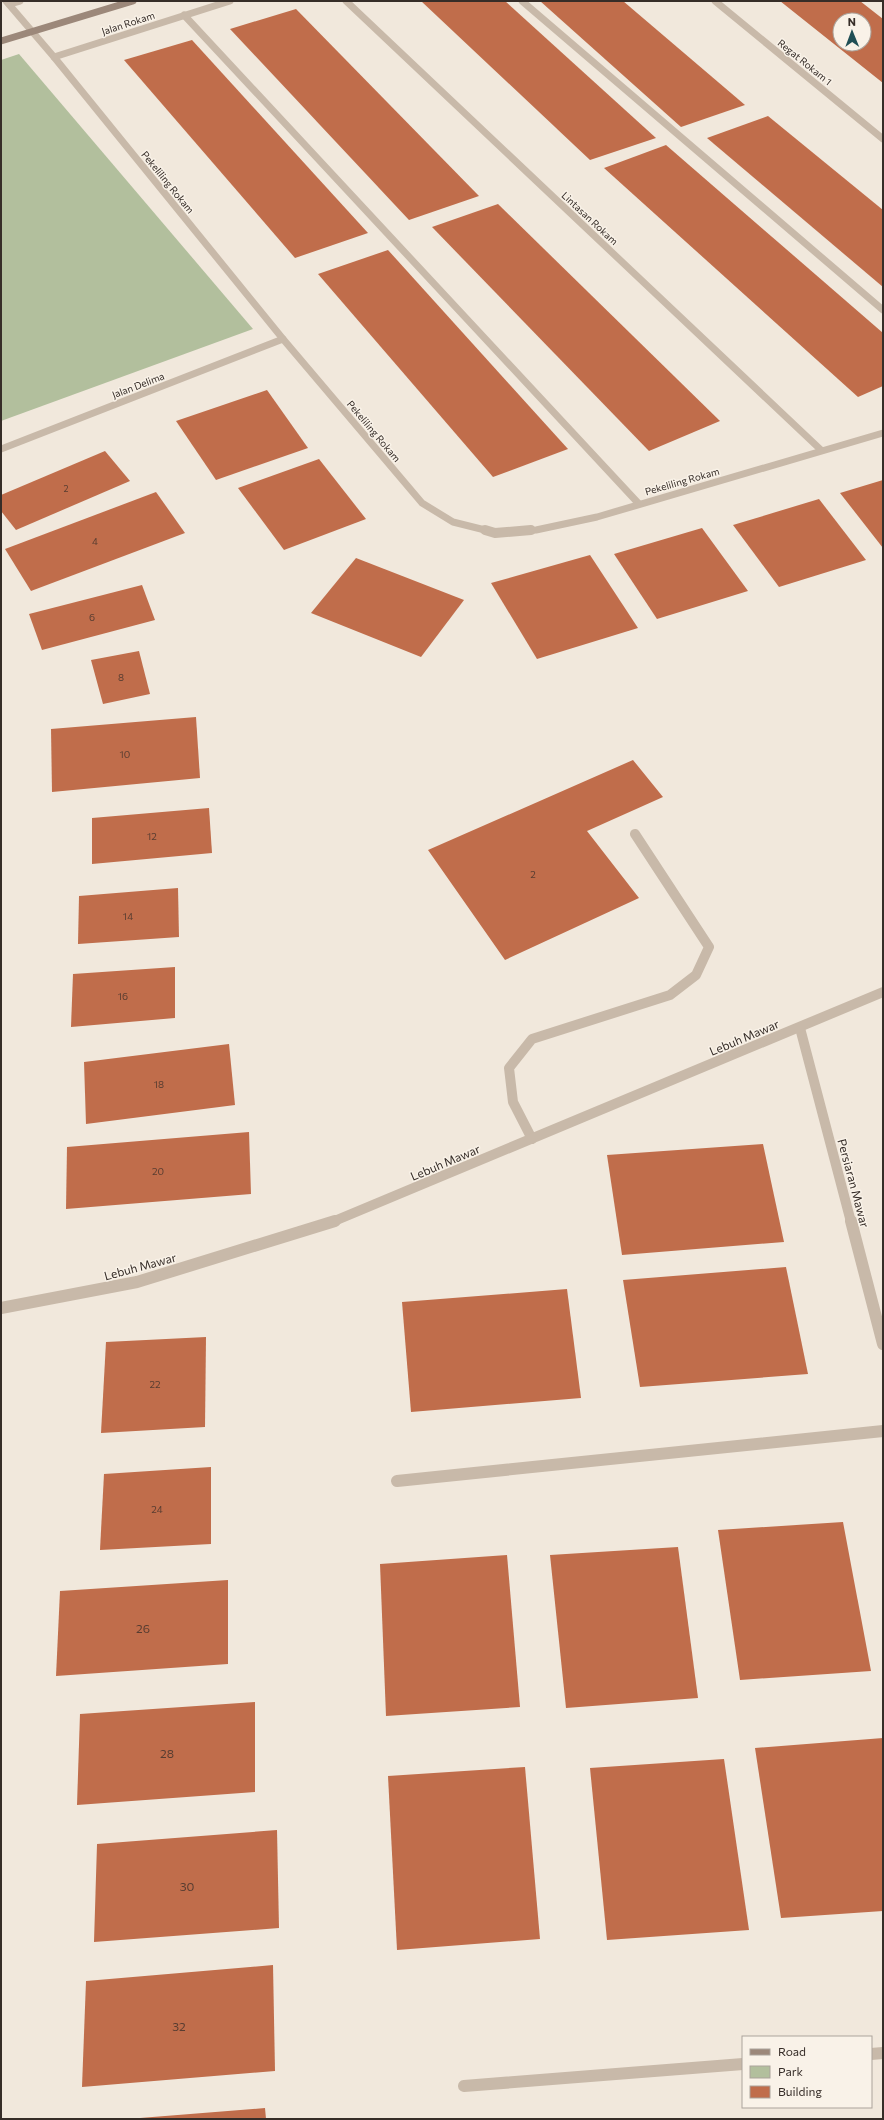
<svg xmlns="http://www.w3.org/2000/svg" width="884" height="2120" font-family="Commissioner,sans-serif">
<rect width="100%" height="100%" fill="#f1e8dc"/>
<polygon fill="#b2bf9d" points="19,54 253,329 1,421 1,60"/>
<g fill="#c06d4b" fill-rule="evenodd">
<polygon points="421,1 505,1 656,138 590,160"/>
<polygon points="540,1 623,1 745,105 681,127"/>
<path d="M780 1H860L883 19V83ZM840 20H864V44H840Z"/>
<polygon points="296,9 479,196 409,220 230,29"/>
<polygon points="192,40 368,233 295,258 124,60"/>
<polygon points="768,116 883,210 883,287 707,138"/>
<polygon points="666,145 883,333 883,386 858,397 604,168"/>
<polygon points="498,204 720,421 649,451 432,227"/>
<polygon points="388,250 568,449 493,477 318,274"/>
<polygon points="267,390 308,448 216,480 176,421"/>
<polygon points="105,451 130,481 16,530 1,511 1,495"/>
<polygon points="319,459 366,519 284,550 238,488"/>
<polygon points="883,480 883,548 840,493"/>
<polygon points="156,492 185,533 31,591 5,549"/>
<polygon points="819,499 866,560 779,587 733,525"/>
<polygon points="702,528 748,591 657,619 614,554"/>
<polygon points="590,555 638,628 537,659 491,583"/>
<polygon points="356,558 464,600 421,657 311,613"/>
<polygon points="142,585 155,620 42,650 29,614"/>
<polygon points="139,651 150,694 103,704 91,660"/>
<polygon points="196,717 200,778 52,792 51,729"/>
<polygon points="633,760 663,797 587,831 639,898 505,960 428,850"/>
<polygon points="209,808 212,853 92,864 92,818"/>
<polygon points="178,888 179,937 78,944 79,896"/>
<polygon points="175,967 175,1018 71,1027 73,974"/>
<polygon points="229,1044 235,1105 86,1124 84,1062"/>
<polygon points="249,1132 251,1194 66,1209 67,1147"/>
<polygon points="763,1144 784,1242 622,1255 607,1155"/>
<polygon points="786,1267 808,1374 640,1387 623,1280"/>
<polygon points="567,1289 581,1398 411,1412 402,1302"/>
<polygon points="206,1337 205,1427 101,1433 106,1342"/>
<polygon points="211,1467 211,1544 100,1550 104,1474"/>
<polygon points="843,1522 871,1671 740,1680 718,1530"/>
<polygon points="678,1547 698,1698 566,1708 550,1555"/>
<polygon points="507,1555 520,1707 386,1716 380,1564"/>
<polygon points="228,1580 228,1664 56,1676 60,1591"/>
<polygon points="255,1702 255,1792 77,1805 80,1714"/>
<polygon points="883,1738 883,1911 781,1918 755,1748"/>
<polygon points="724,1759 749,1930 607,1940 590,1768"/>
<polygon points="525,1767 540,1939 397,1950 388,1776"/>
<polygon points="277,1830 279,1928 94,1942 97,1844"/>
<polygon points="273,1965 275,2071 82,2087 86,1981"/>
<polygon points="265,2108 266,2119 140,2119 140,2118"/>
</g>
<g fill="none" stroke-linecap="round" stroke-linejoin="round">
<g stroke="#c8b9a9" stroke-width="7">
<polyline points="522,1 883,310"/>
<polyline points="184,15 639,504"/>
</g>
<polyline stroke="#c8b9a9" stroke-width="10" points="532,1139 513,1102 509,1068 532,1039 670,995 696,975 709,947 635,834"/>
<g stroke="#c8b9a9" stroke-width="7">
<polyline points="6,1 54,57 283,339 422,503 453,522 489,531"/>
<polyline points="346,1 821,450"/>
<polyline points="715,1 883,139"/>
<polyline points="9,4 20,1"/>
<polyline points="54,57 230,1"/>
<polyline points="1,449 283,339"/>
<polyline points="517,531 536,530 597,517 883,433"/>
</g>
<g stroke="#c8b9a9" stroke-width="10">
<polyline points="485,530 495,533 531,530"/>
<polyline points="800,1028 851,1222"/>
<polyline points="332,1222 883,992"/>
</g>
<g stroke="#c8b9a9" stroke-width="12">
<polyline points="851,1221 883,1344"/>
<polyline points="1,1308 137,1282 335,1221"/>
<polyline points="397,1481 883,1431"/>
<polyline points="871,2054 883,2053"/>
<polyline points="464,2086 743,2064"/>
</g>
<polyline stroke="#9c887a" stroke-width="7" points="1,41 133,1"/>
</g>
<g text-anchor="middle" dominant-baseline="central" stroke-width="3" stroke-linejoin="round" paint-order="stroke">
<g font-size="9" fill="#583d31">
<text x="66" y="488">2</text>
</g>
<g font-size="10" fill="#362d28" stroke="#f9f2e8">
<text transform="translate(128 23) rotate(-18)">Jalan Rokam</text>
<text transform="translate(805 62) rotate(39)">Regat Rokam 1</text>
<text transform="translate(168 182) rotate(51)">Pekeliling Rokam</text>
<text transform="translate(590 218) rotate(43)">Lintasan Rokam</text>
<text transform="translate(138 385) rotate(-21)">Jalan Delima</text>
<text transform="translate(374 431) rotate(50)">Pekeliling Rokam</text>
<text transform="translate(682 481) rotate(-16)">Pekeliling Rokam</text>
</g>
<g font-size="10" fill="#583d31">
<text x="95" y="541">4</text>
<text x="92" y="617">6</text>
<text x="121" y="677">8</text>
<text x="125" y="754">10</text>
<text x="152" y="836">12</text>
<text x="533" y="874">2</text>
<text x="128" y="916">14</text>
<text x="123" y="996">16</text>
<text x="159" y="1084">18</text>
<text x="158" y="1171">20</text>
<text x="155" y="1384">22</text>
<text x="157" y="1509">24</text>
</g>
<g font-size="12" fill="#362d28" stroke="#f9f2e8">
<text transform="translate(744 1037) rotate(-23)">Lebuh Mawar</text>
<text transform="translate(445 1162) rotate(-23)">Lebuh Mawar</text>
<text transform="translate(854 1183) rotate(75)">Persiaran Mawar</text>
<text transform="translate(140 1266) rotate(-15)">Lebuh Mawar</text>
</g>
<g font-size="12" fill="#583d31">
<text x="143" y="1628">26</text>
<text x="167" y="1753">28</text>
<text x="187" y="1886">30</text>
<text x="179" y="2026">32</text>
</g>
</g>
<rect width="884" height="2120" fill="none" stroke="#362d28" stroke-width="4"/>
<rect x="742" y="2036" width="130" height="72" fill="#f9f2e8" stroke="#aba39b"/>
<rect x="750" y="2049" width="20" height="6" fill="#9c887a" stroke="#aba39b"/>
<text x="778" y="2056" font-size="12" fill="#362d28">Road</text>
<rect x="750" y="2066" width="20" height="12" fill="#b2bf9d" stroke="#aba39b"/>
<text x="778" y="2076" font-size="12" fill="#362d28">Park</text>
<rect x="750" y="2086" width="20" height="12" fill="#c06d4b" stroke="#aba39b"/>
<text x="778" y="2096" font-size="12" fill="#362d28">Building</text>
<g transform="translate(852 32) rotate(359)"><circle r="19" fill="#f9f2e8" stroke="#aba39b"/>
<path d="M0-3L7 15L0 10L-7 15Z" fill="#204f55"/>
<text y="-6" font-size="11" font-weight="bold" text-anchor="middle" fill="#362d28">N</text>
</g>
</svg>
